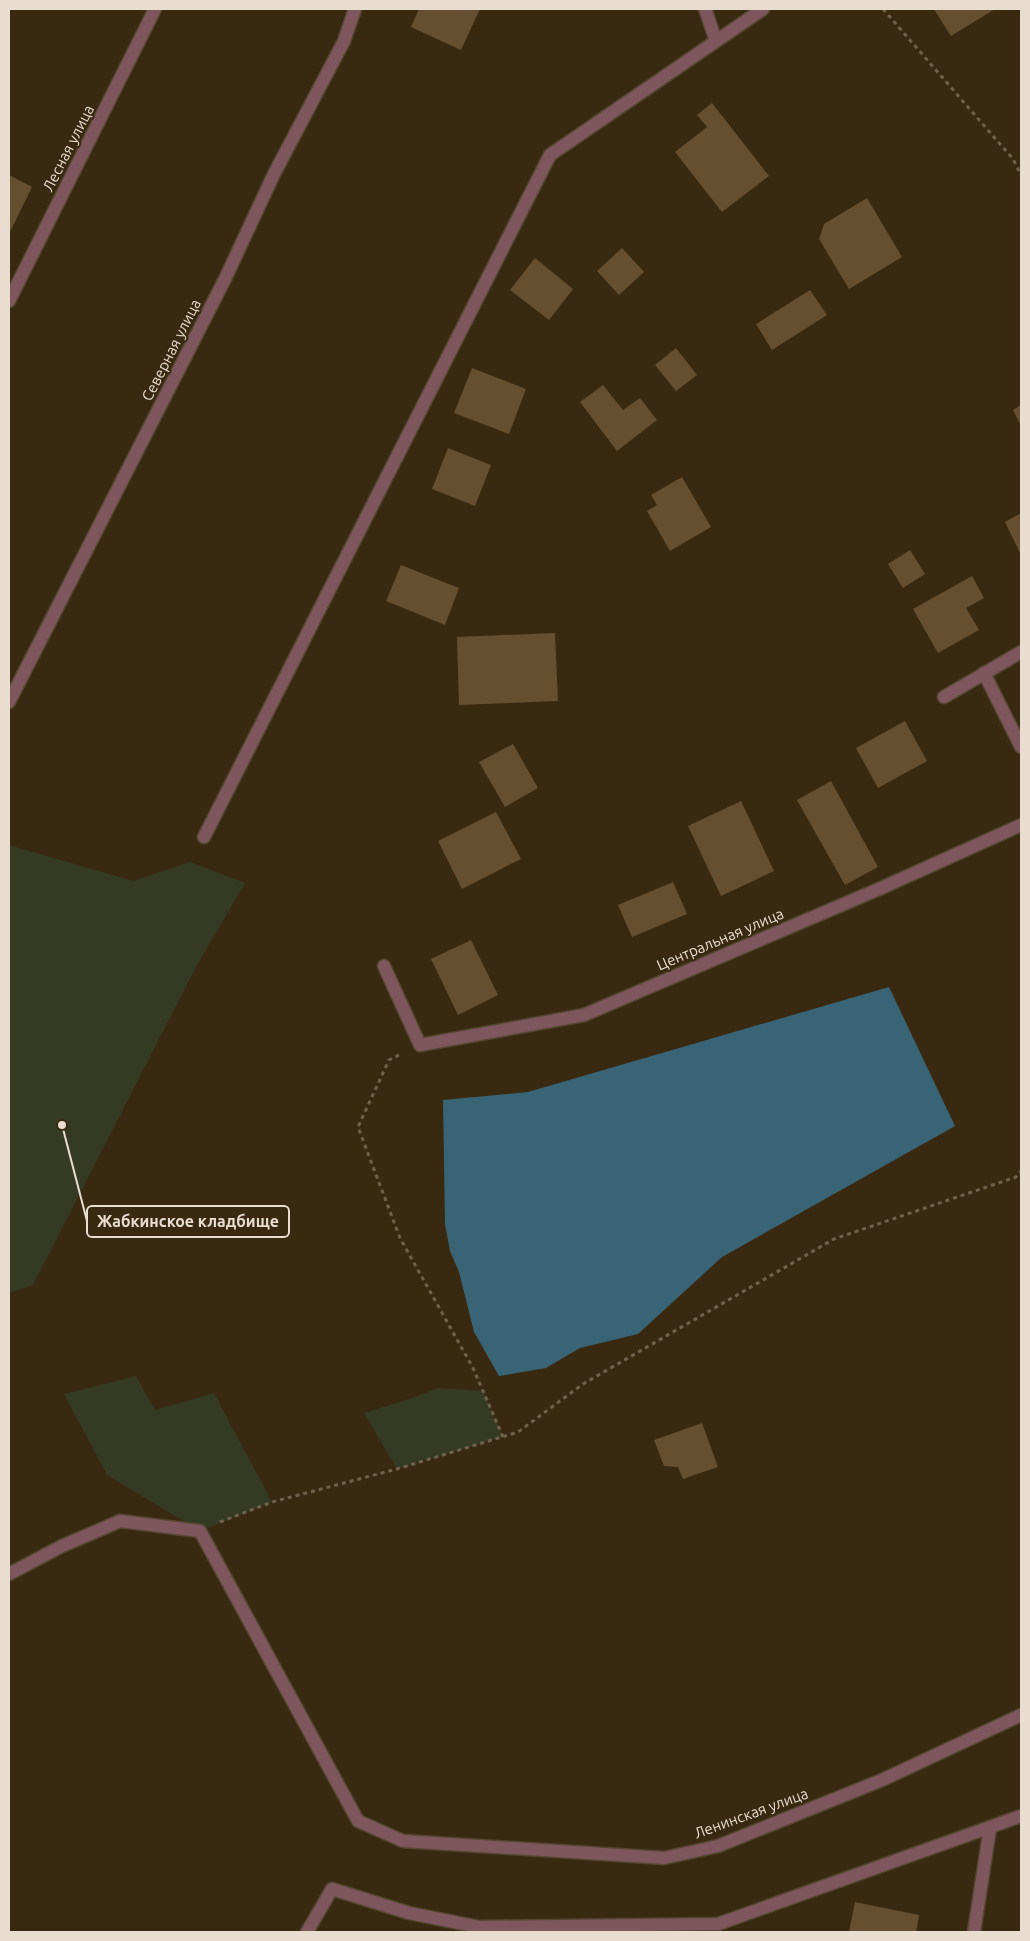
<svg xmlns="http://www.w3.org/2000/svg" width="1030" height="1941" font-family="Ubuntu,sans-serif">
<rect width="100%" height="100%" fill="#392911"/>
<g fill="#353b23">
<polygon points="9,845 133,881 190,862 245,883 197,965 33,1285 9,1293"/>
<polygon points="136,1376 155,1410 214,1393 272,1502 200,1531 107,1475 64,1394"/>
<polygon points="437,1388 483,1391 503,1437 397,1469 364,1413 418,1396"/>
</g>
<polygon fill="#396475" points="889,987 955,1126 722,1257 638,1334 580,1348 546,1368 499,1376 474,1332 459,1272 450,1251 445,1224 443,1100 528,1092"/>
<g fill="#654f30">
<polygon points="419,9 480,9 461,50 411,27"/>
<polygon points="934,9 995,9 951,36"/>
<polygon points="712,103 769,176 722,212 675,152 707,127 697,115"/>
<polygon points="9,175 32,187 9,234"/>
<polygon points="867,198 902,257 849,289 819,239 824,224"/>
<polygon points="622,248 644,272 619,295 597,271"/>
<polygon points="535,258 573,289 549,320 510,290"/>
<polygon points="810,290 827,315 772,350 756,324"/>
<polygon points="676,348 697,375 676,391 655,365"/>
<polygon points="472,368 526,389 509,434 454,413"/>
<polygon points="603,385 623,410 640,398 657,420 617,451 580,402"/>
<polygon points="1021,405 1021,426 1013,410"/>
<polygon points="448,448 491,465 475,506 432,489"/>
<polygon points="682,477 711,527 670,551 647,511 657,505 651,495"/>
<polygon points="1021,513 1021,555 1005,522"/>
<polygon points="910,550 925,574 903,588 888,564"/>
<polygon points="401,565 459,588 445,625 386,601"/>
<polygon points="972,576 984,598 966,608 979,630 938,653 913,609"/>
<polygon points="555,633 558,701 459,705 457,637"/>
<polygon points="905,721 927,761 878,788 856,748"/>
<polygon points="513,744 538,788 505,807 479,762"/>
<polygon points="831,781 878,867 845,885 797,800"/>
<polygon points="741,801 774,871 721,896 688,826"/>
<polygon points="496,812 521,859 462,889 438,841"/>
<polygon points="673,882 687,914 632,937 618,905"/>
<polygon points="471,940 498,995 458,1015 431,959"/>
<polygon points="702,1423 718,1467 683,1479 678,1467 664,1466 654,1440"/>
<polygon points="855,1902 919,1915 916,1932 849,1932"/>
</g>
<g fill="none" stroke-linecap="round" stroke-linejoin="round">
<g stroke="#55462f" stroke-width="15">
<g id="service">
<polyline points="984,673 1021,747"/>
<polyline points="944,697 1021,652"/>
<polyline points="384,966 420,1045 584,1015 879,889 1021,825"/>
<polyline points="307,1932 332,1889 409,1913 479,1927 718,1924 1021,1816"/>
<polyline points="974,1932 990,1828"/>
</g>
</g>
<g stroke="#55462f" stroke-width="15">
<g id="minor">
<polyline points="705,9 716,41"/>
<polyline points="9,301 155,9"/>
<polyline points="9,702 225,279 274,174 344,41 355,9"/>
<polyline points="204,837 550,155 763,9"/>
<polyline points="9,1574 62,1546 120,1521 200,1531 358,1821 403,1841 664,1858 718,1846 882,1780 1021,1715"/>
</g>
</g>
<g stroke="#70614c" stroke-width="3" stroke-dasharray="4 4" stroke-linecap="butt">
<polyline points="883,9 1013,159 1021,175"/>
<polyline points="399,1055 389,1060 358,1127 400,1238 473,1368 503,1437"/>
<polyline points="220,1522 272,1502 397,1469 518,1432 583,1384 834,1239 1016,1177 1021,1171"/>
</g>
<use href="#service" stroke="#7e575e" stroke-width="12"/>
<use href="#minor" stroke="#7e575e" stroke-width="12"/>
</g>
<g text-anchor="middle" dominant-baseline="central" stroke-width="4" stroke-linejoin="round" paint-order="stroke">
<g font-size="15" fill="#e8ddcf" stroke="#392911">
<text transform="translate(68 148) rotate(-63)">Лесная улица</text>
<text transform="translate(171 350) rotate(-63)">Северная улица</text>
<text transform="translate(720 939) rotate(-23)">Центральная улица</text>
<text transform="translate(751 1813) rotate(-20)">Ленинская улица</text>
</g>
</g>
<path fill="none" stroke="#e8ddcf" stroke-width="2" d="M62 1125L87 1221"/>
<circle fill="#e8ddcf" stroke="#392911" stroke-width="2" cx="62" cy="1125" r="5"/>
<rect fill="#392911" stroke="#e8ddcf" stroke-width="2" x="87" y="1206" width="202" height="31" rx="5"/>
<g font-size="16" text-anchor="middle" font-weight="bold" fill="#e8ddcf">
<text x="188" y="1227">Жабкинское кладбище</text>
</g>
<rect width="1030" height="1941" fill="none" stroke="#e8ddcf" stroke-width="20"/>
</svg>
